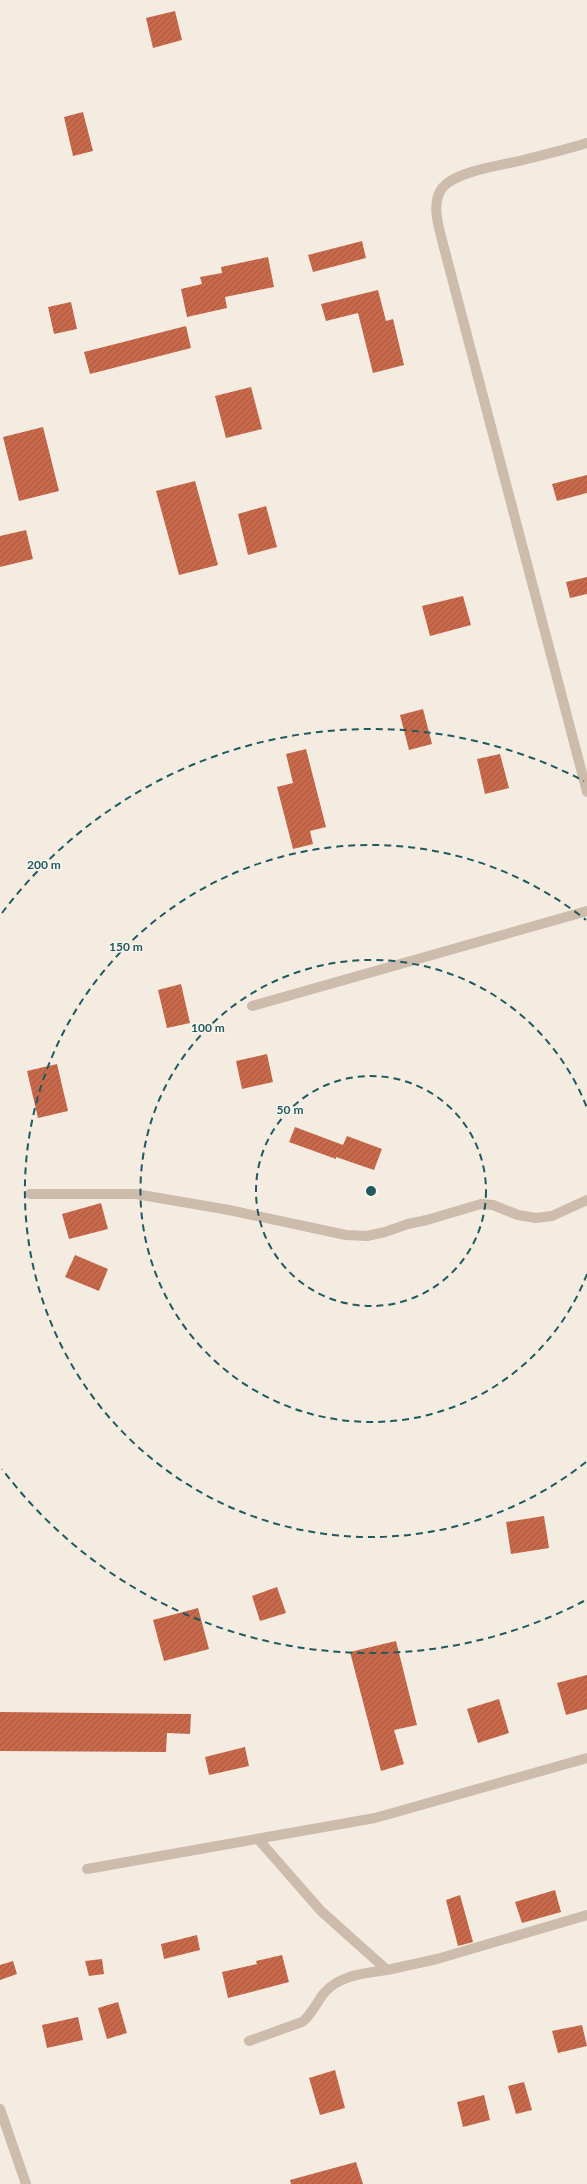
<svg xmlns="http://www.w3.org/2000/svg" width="587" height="2184" font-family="Lato,sans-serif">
<defs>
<pattern id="building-hatch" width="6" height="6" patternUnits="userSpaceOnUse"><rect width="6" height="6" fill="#c8694b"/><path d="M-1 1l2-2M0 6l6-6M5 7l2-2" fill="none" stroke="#a4573f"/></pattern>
</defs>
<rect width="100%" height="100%" fill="#f4ebe1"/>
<g fill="url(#building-hatch)">
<polygon points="175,11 182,40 153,48 146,18"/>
<polygon points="83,112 93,151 73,156 64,117"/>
<polygon points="362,241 366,258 313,272 308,255"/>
<polygon points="268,257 274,287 225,297 227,308 187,317 181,289 202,284 200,277 222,273 221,267"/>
<polygon points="378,290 386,321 393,319 404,365 373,373 358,313 326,321 321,304"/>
<polygon points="71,302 77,329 54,334 48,307"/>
<polygon points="186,326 191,348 90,374 84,352"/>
<polygon points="251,387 262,429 226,438 215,396"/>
<polygon points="43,427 59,491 19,501 3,437"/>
<polygon points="587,475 587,493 557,501 552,484"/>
<polygon points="195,481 218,565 179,575 156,491"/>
<polygon points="266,506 277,547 248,555 238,514"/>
<polygon points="26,530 33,559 0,567 0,536"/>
<polygon points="587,577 587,594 570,598 566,582"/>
<polygon points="463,596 471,625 430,636 422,606"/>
<polygon points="423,709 432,744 409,750 400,715"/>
<polygon points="306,749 326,827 310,831 313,844 293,849 277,787 293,783 286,754"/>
<polygon points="500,754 509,788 485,794 477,759"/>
<polygon points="181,984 190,1023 167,1028 158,990"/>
<polygon points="267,1054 273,1082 242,1089 236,1061"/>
<polygon points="57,1064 68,1111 38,1118 27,1071"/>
<polygon points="295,1127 343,1145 347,1136 382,1149 374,1170 336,1157 336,1159 289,1142"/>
<polygon points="101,1203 108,1229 69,1239 62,1214"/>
<polygon points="75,1255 108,1269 99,1291 65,1277"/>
<polygon points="544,1516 549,1548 511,1554 506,1522"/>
<polygon points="277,1587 286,1613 260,1621 252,1596"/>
<polygon points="198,1608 209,1649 164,1661 153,1620"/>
<polygon points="396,1641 417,1725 394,1730 404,1764 381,1771 350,1652"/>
<polygon points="587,1675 587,1709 566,1715 557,1683"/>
<polygon points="499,1699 509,1733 478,1743 467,1709"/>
<polygon points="0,1712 191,1714 190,1734 167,1733 166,1752 0,1751"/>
<polygon points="245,1747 249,1766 209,1775 205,1757"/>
<polygon points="555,1890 561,1912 522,1923 515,1902"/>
<polygon points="460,1895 473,1942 458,1946 446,1900"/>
<polygon points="197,1935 200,1950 164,1959 161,1944"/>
<polygon points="282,1955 289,1982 228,1998 222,1972 257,1964 256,1961"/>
<polygon points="102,1959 104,1974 89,1976 85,1961"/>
<polygon points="13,1961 17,1974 0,1980 0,1965"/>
<polygon points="118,2002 127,2033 107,2039 98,2008"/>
<polygon points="78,2017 83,2040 47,2048 42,2025"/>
<polygon points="582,2025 587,2046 558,2053 552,2031"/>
<polygon points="335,2070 345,2108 320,2115 309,2078"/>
<polygon points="524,2082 532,2110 516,2114 508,2086"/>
<polygon points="484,2095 490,2120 463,2127 457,2102"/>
<polygon points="356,2162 363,2184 291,2184 290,2180"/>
</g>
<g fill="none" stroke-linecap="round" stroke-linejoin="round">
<g stroke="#cdbbac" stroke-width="10">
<path d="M587 143C567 149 547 154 527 159 506 165 458 170 443 187 430 203 439 227 443 244L587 792"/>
<polyline points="252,1006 587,911"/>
<polyline points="30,1194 136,1194 229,1210 346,1235 367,1236 385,1232 408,1224 427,1220 481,1204 493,1205 518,1215 536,1218 552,1216 587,1200"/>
<polyline points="258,1839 321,1911 387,1970 437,1959 587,1915"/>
<polyline points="87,1869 375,1818 587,1758"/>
<path d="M249 2041 302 2022C312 2015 316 2003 324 1993 339 1975 365 1973 387 1970"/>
<polyline points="0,2109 26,2184"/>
</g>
</g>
<g fill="none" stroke="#1f5a5e" stroke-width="2" stroke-dasharray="7 5">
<circle cx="371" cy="1191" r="115"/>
<path d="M587 1274A231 231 0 1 1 587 1108"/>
<path d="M586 1462A346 346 0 1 1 586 920"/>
<path d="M584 1601A462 462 0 0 1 2 1469M2 913A462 462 0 0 1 584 781"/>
</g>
<circle cx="371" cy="1191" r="6" fill="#1f5a5e" stroke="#fbf5ee" stroke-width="2"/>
<g font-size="12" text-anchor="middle" font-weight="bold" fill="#1f5a5e" stroke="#fbf5ee" stroke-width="3" stroke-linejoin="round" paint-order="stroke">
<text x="44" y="869">200 m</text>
<text x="126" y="951">150 m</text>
<text x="208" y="1032">100 m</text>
<text x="290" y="1114">50 m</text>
</g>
</svg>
